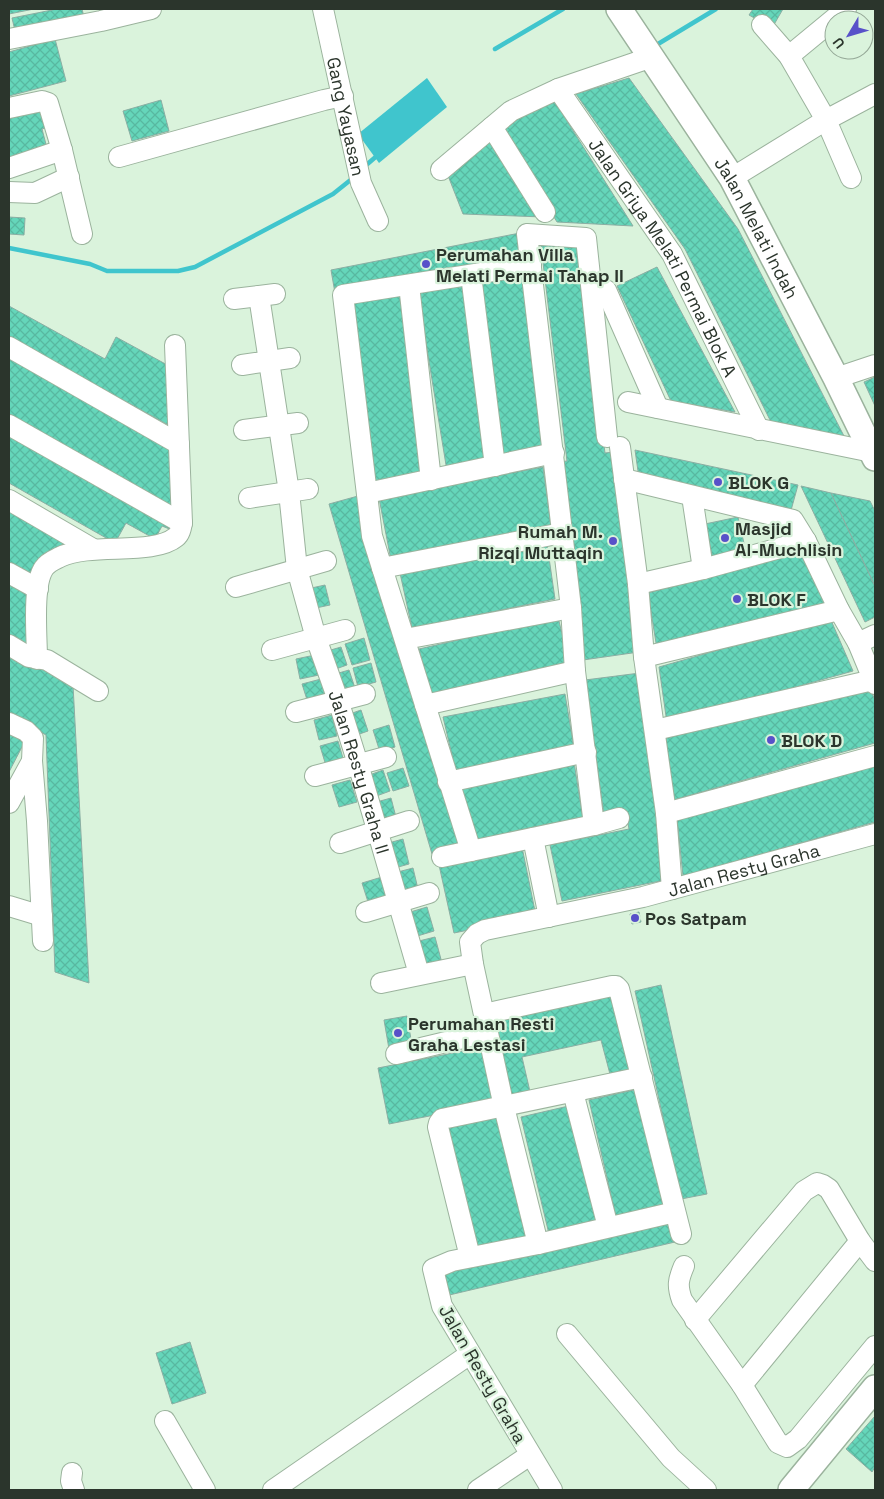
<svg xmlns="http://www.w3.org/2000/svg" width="884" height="1499" font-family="'Space Grotesk',sans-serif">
<defs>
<pattern id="building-cross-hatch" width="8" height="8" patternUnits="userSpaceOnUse" patternTransform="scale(1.25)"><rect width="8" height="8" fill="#65d6ba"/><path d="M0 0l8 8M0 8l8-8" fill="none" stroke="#58b8a0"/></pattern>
</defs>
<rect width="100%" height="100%" fill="#daf3dc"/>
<polygon fill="#40c5cd" points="427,78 447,107 379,163 358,134"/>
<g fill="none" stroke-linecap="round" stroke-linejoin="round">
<g stroke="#40c5cd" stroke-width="4.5">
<polyline points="653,47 716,9"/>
<polyline points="495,49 563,9"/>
<polyline points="364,167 379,154"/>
<polyline points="9,248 90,264 107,271 178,271 195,267 333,194 353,178"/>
</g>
</g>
<g fill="url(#building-cross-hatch)" stroke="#8baea3">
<polygon points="9,9 34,9 9,14"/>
<polygon points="57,9 82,9 85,21 16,35 12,18"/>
<polygon points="753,9 783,9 772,28 749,15"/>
<polygon points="55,39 66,81 9,96 9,52"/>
<polygon points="629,78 738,229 845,438 772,424 685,249 576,94"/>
<polygon points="161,100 169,131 132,141 123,111"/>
<polygon points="555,102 633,226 557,222 503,131 518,116"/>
<polygon points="40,109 45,128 42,129 48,152 9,162 9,116"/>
<polygon points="494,139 543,217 463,214 447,173"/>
<polygon points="9,217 25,218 24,235 9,234"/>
<polygon points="520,233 524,259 335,293 331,270"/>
<polygon points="577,242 605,453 614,452 639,652 583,660 560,462 567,461 541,246"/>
<polygon points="657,267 735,412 671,401 617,286"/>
<polygon points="525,272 547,449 503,455 480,278"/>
<polygon points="465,282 489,462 447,471 417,288"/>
<polygon points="407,287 429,478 369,491 344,297"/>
<polygon points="9,306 105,359 116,337 171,367 172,427 9,337"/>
<polygon points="9,356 174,450 174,508 9,416"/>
<polygon points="875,377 875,406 864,382"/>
<polygon points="9,428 176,522 172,530 162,526 155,539 126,523 115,543 9,483"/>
<polygon points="635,450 798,485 790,514 639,478"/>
<polygon points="543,467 551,526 391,560 379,498"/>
<polygon points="801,486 831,493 875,586 875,617 865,622"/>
<polygon points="831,493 870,501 875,511 875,586"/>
<polygon points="358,496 462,846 432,854 329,504"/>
<polygon points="9,508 66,542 44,557 32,577 9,564"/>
<polygon points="738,517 746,552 713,559 705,524"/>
<polygon points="547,544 555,599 412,628 400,573"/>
<polygon points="803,551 827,605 657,649 648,593"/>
<polygon points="9,582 32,596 32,649 9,636"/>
<polygon points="325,585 330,605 311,609 307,589"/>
<polygon points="558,617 570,667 432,699 419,649"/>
<polygon points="830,618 853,671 667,723 659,667"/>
<polygon points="364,638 370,660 352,665 345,644"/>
<polygon points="341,647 347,665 330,671 324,652"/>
<polygon points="9,650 73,685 89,983 55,972 46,735 9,714"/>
<polygon points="315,655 319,675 300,679 296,659"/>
<polygon points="371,663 376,682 358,687 353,668"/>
<polygon points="349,670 355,688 338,694 332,675"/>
<polygon points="640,673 665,880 562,901 550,845 629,829 626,812 604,815 585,680"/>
<polygon points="321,679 327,701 309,706 302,684"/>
<polygon points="868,684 875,700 875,743 673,800 666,738"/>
<polygon points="565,694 574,748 456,772 443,717"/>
<polygon points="361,710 368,731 351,737 344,716"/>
<polygon points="332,715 337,736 319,740 314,720"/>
<polygon points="389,725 395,747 380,752 373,730"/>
<polygon points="9,732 25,741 9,772"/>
<polygon points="338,741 345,765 327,769 320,746"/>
<polygon points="574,762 583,819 474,843 460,785"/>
<polygon points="875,763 875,822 683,876 677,818"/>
<polygon points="403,768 409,786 393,791 387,773"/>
<polygon points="383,770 390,791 371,798 364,777"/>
<polygon points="350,780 357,802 339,807 332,785"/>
<polygon points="391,798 397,821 378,825 373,803"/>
<polygon points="403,839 409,864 391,869 385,844"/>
<polygon points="522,847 536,916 454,933 439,865"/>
<polygon points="413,868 418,889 399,894 394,873"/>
<polygon points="382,877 388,899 369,905 362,883"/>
<polygon points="427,907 434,931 414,937 407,913"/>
<polygon points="639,912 641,922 632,924 630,914"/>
<polygon points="435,937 442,963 421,968 415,942"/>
<polygon points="661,985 707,1194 681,1199 635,991"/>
<polygon points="615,995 632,1074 611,1078 601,1040 522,1057 531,1096 510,1101 492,1021"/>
<polygon points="407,1016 412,1045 389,1049 384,1020"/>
<polygon points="483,1047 495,1103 389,1124 378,1068"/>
<polygon points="638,1089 665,1206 616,1217 589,1100"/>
<polygon points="573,1105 600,1222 549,1234 521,1117"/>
<polygon points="500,1116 530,1239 474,1252 444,1129"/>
<polygon points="669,1219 675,1242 445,1296 440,1273"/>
<polygon points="190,1342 206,1393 172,1404 156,1353"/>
<polygon points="875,1416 875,1467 872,1472 846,1449"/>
</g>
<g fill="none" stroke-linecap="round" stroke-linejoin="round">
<g stroke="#9bb39d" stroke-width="22">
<g id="minor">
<path id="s1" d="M323 9 361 183 378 221"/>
<polyline points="762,25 789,56 826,120 851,178"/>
<polyline points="9,39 101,21 151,9"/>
<polyline points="789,56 846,9"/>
<path id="s2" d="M558 89 672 254 759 430"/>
<polyline points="9,108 42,101 48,103 62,150 82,234"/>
<polyline points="492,127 545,212"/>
<polyline points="119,157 324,100 343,96"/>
<polyline points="9,168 62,150"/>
<polyline points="441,170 511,111 558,89 652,57"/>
<polyline points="732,178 826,120 875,94"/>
<polyline points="9,192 35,193 69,177"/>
<polyline points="471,275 495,466"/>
<polyline points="409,285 431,480"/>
<polyline points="606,290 658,408"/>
<path id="s3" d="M259 296 289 492 297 569 316 638 338 700 358 764 419 974"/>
<polyline points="234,299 275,294"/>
<polyline points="9,347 179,444"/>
<polyline points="242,365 290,358"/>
<polyline points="836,378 875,365"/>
<polyline points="628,402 872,452"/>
<polyline points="9,425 182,523"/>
<polyline points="244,430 298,423"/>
<polyline points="620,447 638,584 644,657 666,813 672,889"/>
<polyline points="624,479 793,520 806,541 839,610 858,643 875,684"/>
<polyline points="367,493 554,453"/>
<polyline points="692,496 703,569"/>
<polyline points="249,498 308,489"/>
<polyline points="9,500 93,549"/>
<polyline points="382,568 562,533"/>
<polyline points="9,573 38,589"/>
<polyline points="638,584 703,569 806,541"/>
<polyline points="236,587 326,561"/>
<polyline points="405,639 571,608"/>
<polyline points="858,643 875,635"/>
<polyline points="9,645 29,657 47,660 98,691"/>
<polyline points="272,650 345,630"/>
<polyline points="644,657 839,610"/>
<path d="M37 659C37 637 32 585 44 568 48 562 54 560 60 557 91 542 153 556 176 537 180 534 181 528 182 523L175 345"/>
<polyline points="425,705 575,671"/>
<polyline points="296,712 365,694"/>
<polyline points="9,723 26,731 33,738 32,761 37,821 43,941"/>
<polyline points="655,730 873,680"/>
<polyline points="315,776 386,757"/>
<polyline points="448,782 586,752"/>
<polyline points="9,803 32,761"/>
<polyline points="666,813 875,756"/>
<polyline points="594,825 575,671 571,608 527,234 586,238 607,437"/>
<polyline points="533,838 549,917"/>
<polyline points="340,843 409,821"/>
<polyline points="471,851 372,536 343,295 531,265"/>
<polyline points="442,857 594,825 619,818"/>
<polyline points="9,906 42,916"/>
<polyline points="366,912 429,893"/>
<polyline points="381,983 473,964"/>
<polyline points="484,1014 612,986 616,986 619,989 681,1234"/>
<polyline points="396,1054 488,1032"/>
<polyline points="573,1092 608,1227"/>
<path id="s4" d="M538 1244 504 1107 473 964 470 942 477 934 485 930 643 897 875 834"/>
<polyline points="470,1257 438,1127 439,1123 442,1119 642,1077"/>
<path d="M684 1266C678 1280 677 1286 682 1300L742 1385 778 1443 787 1447 798 1439 875 1346"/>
<polyline points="695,1320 804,1191 817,1183 823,1185 829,1189 860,1241 875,1261"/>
<polyline points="567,1334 671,1458 706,1490"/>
<polyline points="742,1385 860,1241"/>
<polyline points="165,1421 205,1490"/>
<polyline points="72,1473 71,1481 74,1490"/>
<polyline points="273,1490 470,1354"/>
<polyline points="478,1490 530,1455"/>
<polyline points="552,1490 442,1306 433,1269 452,1261 538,1244 675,1212"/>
</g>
</g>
<g stroke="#9bb39d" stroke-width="28">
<g id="major">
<path id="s5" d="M619 9 732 178 836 378 875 458"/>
<polyline points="791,1490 875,1388"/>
</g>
</g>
<use href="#minor" stroke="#fff" stroke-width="20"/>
<use href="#major" stroke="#fff" stroke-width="25"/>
</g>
<g fill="#5851c9" stroke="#daf3dc" stroke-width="2">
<circle cx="426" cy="264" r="5"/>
<circle cx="718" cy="482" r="5"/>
<circle cx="725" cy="538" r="5"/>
<circle cx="613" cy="541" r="5"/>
<circle cx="737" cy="599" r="5"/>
<circle cx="771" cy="740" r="5"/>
<circle cx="635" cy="918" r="5"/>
<circle cx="398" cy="1033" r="5"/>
</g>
<g text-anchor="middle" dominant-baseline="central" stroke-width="4.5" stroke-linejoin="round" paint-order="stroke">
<g font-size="18" fill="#2b352c" stroke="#daf3dc">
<text stroke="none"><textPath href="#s1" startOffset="110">Gang Yayasan</textPath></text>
<text stroke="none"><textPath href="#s5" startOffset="259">Jalan Melati Indah</textPath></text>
<text stroke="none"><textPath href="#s2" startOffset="199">Jalan Griya Melati Permai Blok A</textPath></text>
<text stroke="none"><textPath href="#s3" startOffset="488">Jalan Resty Graha II</textPath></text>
<text stroke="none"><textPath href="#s4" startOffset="595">Jalan Resty Graha</textPath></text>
<text transform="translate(483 1374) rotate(60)">Jalan Resty Graha</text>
</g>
<g font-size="18" font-weight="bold" fill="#2b352c" stroke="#daf3dc" text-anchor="start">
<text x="436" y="254">Perumahan Villa<tspan x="436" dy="21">Melati Permai Tahap II</tspan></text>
<text x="728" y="482">BLOK G</text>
<text x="735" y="528">Masjid<tspan x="735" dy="21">Al-Muchlisin</tspan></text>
<text x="603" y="531" text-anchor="end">Rumah M.<tspan x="603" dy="21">Rizqi Muttaqin</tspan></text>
<text x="747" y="599">BLOK F</text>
<text x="781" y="740">BLOK D</text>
<text x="645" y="918">Pos Satpam</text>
<text x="408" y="1023">Perumahan Resti<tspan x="408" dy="21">Graha Lestasi</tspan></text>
</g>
</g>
<rect width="884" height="1499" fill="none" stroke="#2b352c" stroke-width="20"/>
<g transform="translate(849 35) rotate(232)"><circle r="24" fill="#daf3dc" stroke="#94a796"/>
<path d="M0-4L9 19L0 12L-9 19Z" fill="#5851c9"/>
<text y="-8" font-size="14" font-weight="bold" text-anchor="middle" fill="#2b352c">U</text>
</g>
</svg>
